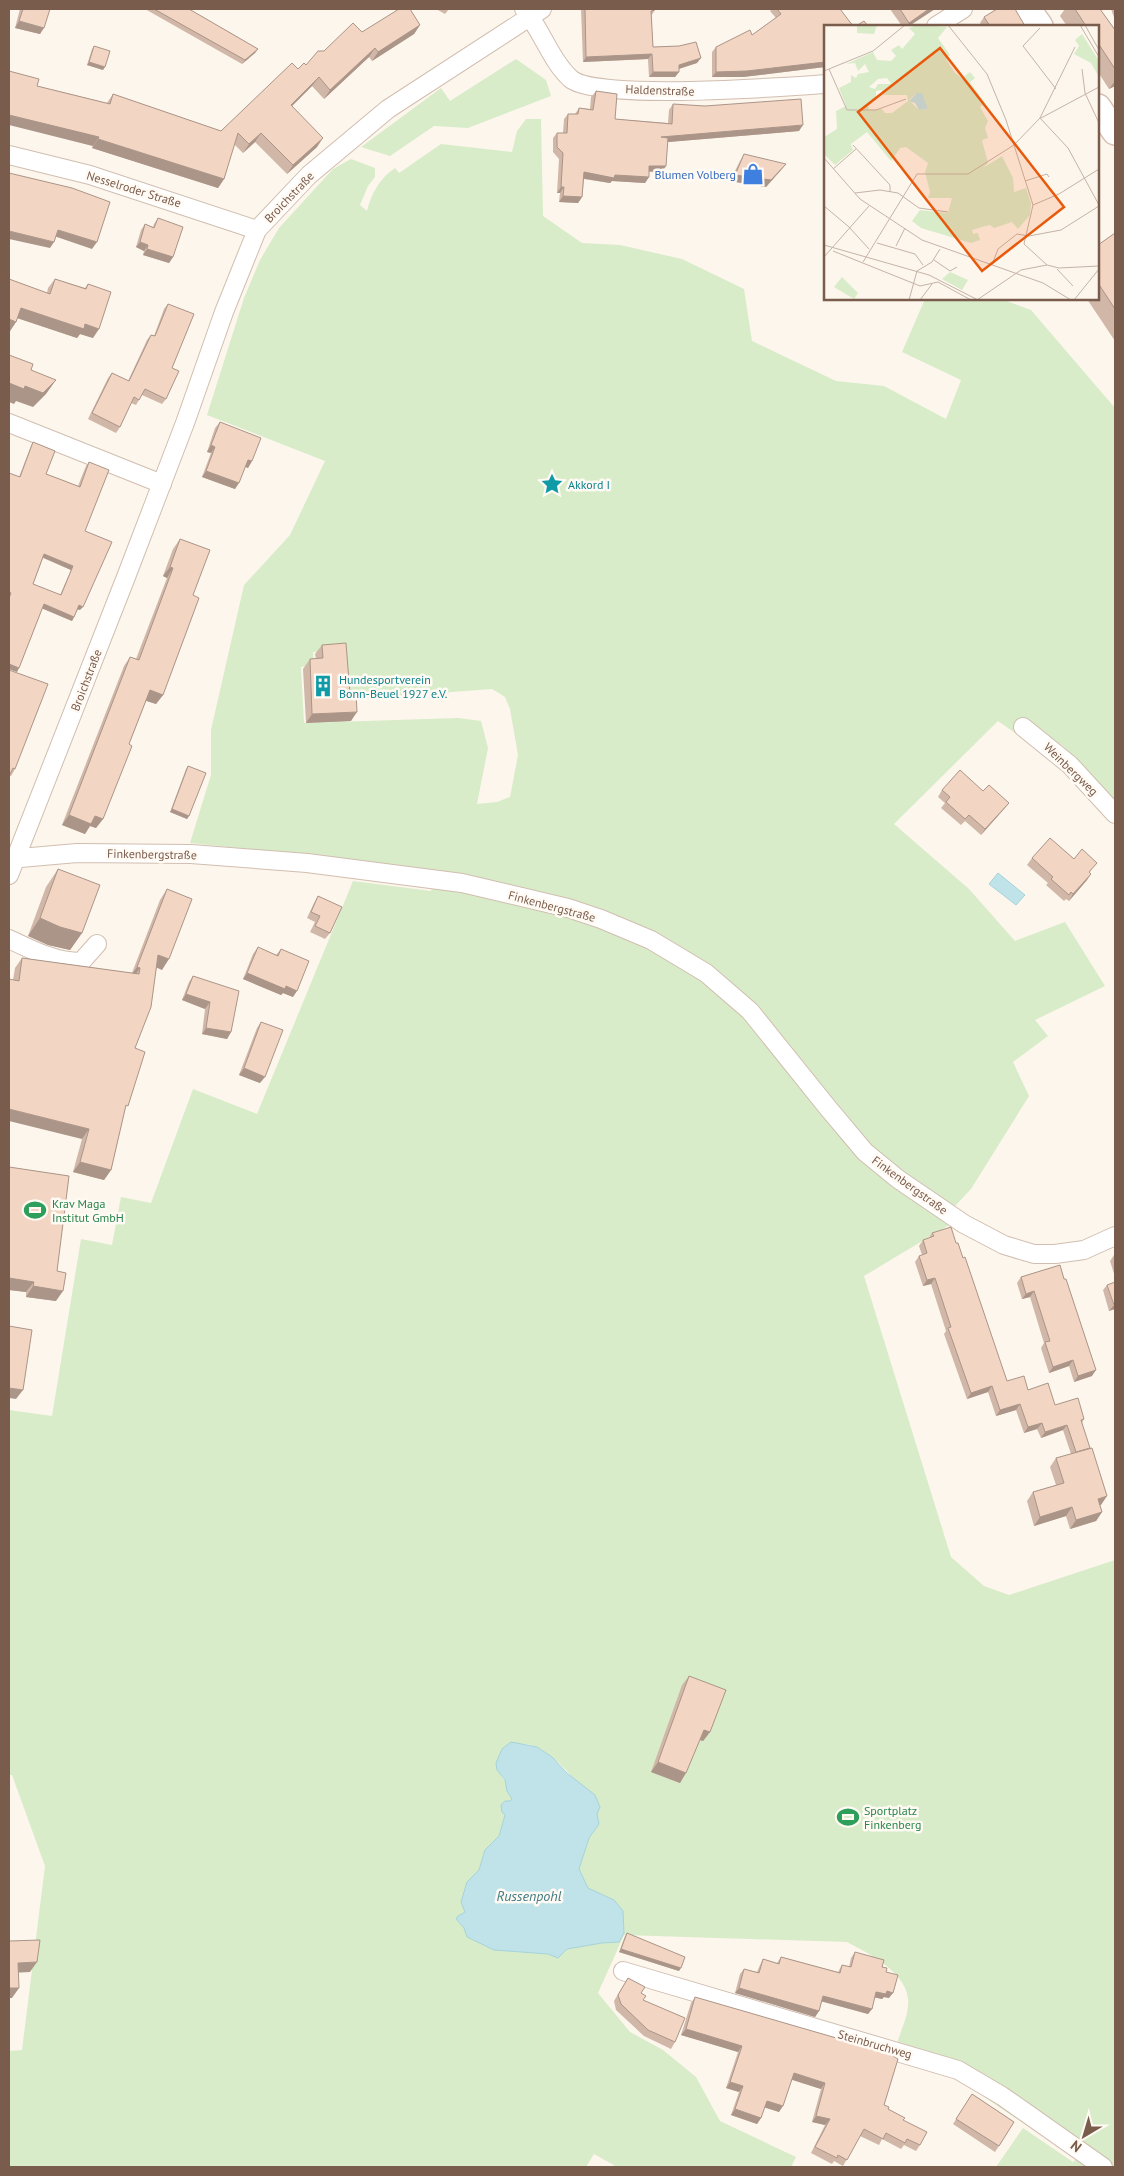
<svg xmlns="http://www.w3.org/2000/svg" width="1124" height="2176" font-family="'PT Sans',sans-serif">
<rect width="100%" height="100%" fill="#fdf6ec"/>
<g fill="#d8ecc9" fill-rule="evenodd">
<polygon points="516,59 546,80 551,96 468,128 434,126 390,156 361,147 441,88 450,101"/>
<path d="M526 119H541L543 216 582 243 620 245 682 259 744 289 752 341 836 381 884 386 946 419 961 380 902 352 925 299H1001L1031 310 1115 408V806L1063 746 1030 725 1021 737 998 721 894 824 969 889 1015 941 1065 922 1105 986 1035 1020 1048 1036 1013 1062 1029 1096 971 1189 955 1206 949 1225 864 1276 951 1557 984 1586 1009 1595 1115 1560V2167H996L1023 2128 1073 2162 1076 2159 958 2079 897 2044C900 2032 907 2019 908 2006 912 1975 870 1954 847 1942L624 1935 598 1993 630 2032 663 2050 696 2077 720 2121 796 2157 791 2167H617L594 2154 586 2167H9V2051L22 2050 45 1866 12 1775H9V1410L52 1416 81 1239 112 1245 121 1197 151 1203 193 1089 257 1114 353 881 431 891 435 872 307 855 190 843 211 775V730L244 585 290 535 325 461 207 415 244 298 260 260 279 228 333 169 351 159 375 168V177L368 186 360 205 367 211C371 194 380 178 395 168L399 173 441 144 512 152 517 131ZM341 651 345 700 492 689 505 697 510 709 518 755 510 797 497 802 477 804 488 748 481 721 458 718 304 723 301 667 314 665 313 652ZM525 1744C553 1746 594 1798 599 1824L589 1838 579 1869 588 1888 614 1900 619 1942 602 1943 567 1949 558 1958 548 1954 494 1950 467 1937 464 1928 456 1919 458 1916 465 1912 462 1901 467 1882 479 1870 485 1850 499 1836 505 1815 501 1805 505 1801H510L512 1799C509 1794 506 1783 504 1780 494 1766 495 1765 502 1749Z"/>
</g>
<g fill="#bfe3e8" stroke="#a5d3da">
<polygon points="998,873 1025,895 1016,905 989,884"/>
<polygon points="511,1742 537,1747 552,1757 567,1773 595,1795 600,1807 597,1814 599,1824 589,1838 579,1869 588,1888 614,1900 623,1911 624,1933 619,1942 602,1943 567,1949 558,1958 548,1954 494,1950 467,1937 464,1928 456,1919 458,1916 465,1912 461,1902 467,1882 479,1870 485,1850 499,1836 505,1815 502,1812 501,1805 505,1801 510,1801 512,1799 507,1791 505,1780 497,1770 496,1763 502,1749"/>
</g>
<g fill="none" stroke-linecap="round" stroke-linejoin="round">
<g stroke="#d1beb0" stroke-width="20">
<g id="street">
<path d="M524 9C541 29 551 61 571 79 597 101 784 87 825 84"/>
<polyline points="936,26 963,9"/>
<polyline points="9,155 90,175 257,230"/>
<polyline points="9,423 162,484"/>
<polyline points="1023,727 1070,765 1115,814"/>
<polyline points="9,859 77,853 191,854 307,863 462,883 568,908 601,919 651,940 706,973 750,1011 828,1108 865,1152 898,1179 964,1224 1004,1245 1034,1254 1055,1254 1084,1250 1115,1236"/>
<polyline points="9,875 126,577 185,423 224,312 257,230 309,175 388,109 542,9"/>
<path d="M9 939C32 950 55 962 81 962L97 944"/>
<polyline points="623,1971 958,2070 1002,2096 1103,2167"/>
</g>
</g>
<g stroke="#d6c0b0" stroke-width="28">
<g id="secondary">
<polyline points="1028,9 1040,26"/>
<polyline points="1098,107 1115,132"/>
</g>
</g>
<use href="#street" stroke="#fff" stroke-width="18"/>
<use href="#secondary" stroke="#fff" stroke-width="25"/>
</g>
<g fill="#d1b7a8" fill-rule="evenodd">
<polygon points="20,9 50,9 40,34 15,28"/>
<polygon points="145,9 189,9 258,49 255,53 242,64"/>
<polygon points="436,9 449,9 445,14"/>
<polygon points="581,9 660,9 655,10 651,16 653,47 697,63 679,69 679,72 675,77 649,77 648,59 583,62"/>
<polygon points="772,9 840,9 825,26 825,67 743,77 712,77 712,52 716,47 752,35 776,18 770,11"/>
<polygon points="890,9 935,9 909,26 902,26"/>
<polygon points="1065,9 1100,9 1115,30 1115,86 1109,89 1098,72 1098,26 1067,26 1060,16"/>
<polygon points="1111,9 1115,9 1115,20"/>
<polygon points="984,17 1025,26 982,26 980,23"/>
<polygon points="420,25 414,34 372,61 369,57 324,99 312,86 292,106 317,147 287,174 255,142 243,153 234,144 224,179 218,188 92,148 93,146 39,132 37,86 107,103 113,94 221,131 298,69 306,65 324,51 362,32"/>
<polygon points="94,46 103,70 87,65 92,49"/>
<polygon points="596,91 615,119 668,123 669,110 673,104 799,131 667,142 662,172 649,172 649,177 645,183 612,181 610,183 584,179 582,197 578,203 559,202 560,193 557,193 559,159 553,152 553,138 557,133 563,133 564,119 568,114 575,114 579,108 590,109 591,97"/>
<polygon points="744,154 781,170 766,187 730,181 740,161"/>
<polygon points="158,218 173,257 169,263 143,255 144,251 136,247 141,230 145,224 153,227 154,224"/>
<polygon points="1115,233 1115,341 1087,299 1098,299 1098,245"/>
<polygon points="9,279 47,293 48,288 55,279 85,288 88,284 93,338 80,334 77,338 17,318 16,322 10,331 9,331"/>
<polygon points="168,304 172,368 166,399 162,404 142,395 136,405 131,403 120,427 116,433 88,419 108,378 112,373 128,381 147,340 151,335 154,336 164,309"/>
<polygon points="220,422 252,461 248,468 245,467 235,489 202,477 211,453 207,452 215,428"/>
<path d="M33 442 46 474 78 486 86 466 89 462 80 610 78 609 72 621 42 608 17 672 9 669V473L19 477 31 446ZM43 558 71 570 60 595 33 584Z"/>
<polygon points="180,539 193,595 163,695 156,704 146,701 129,744 103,819 96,828 90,826 85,834 62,825 124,666 130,657 136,659 167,578 163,576 173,549"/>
<polygon points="322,645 351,721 306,723 303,669 310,659 316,659 315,654"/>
<polygon points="9,670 15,769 11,776 9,776"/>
<polygon points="188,766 189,816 187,819 170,812 186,769"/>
<polygon points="942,790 983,791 1009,803 1004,809 981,835 965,821 961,825 941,808 945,803 938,797"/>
<polygon points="1032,858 1074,859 1092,869 1089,873 1087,880 1069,901 1066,899 1064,901 1046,885 1048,883 1027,865"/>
<polygon points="58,869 82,933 70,950 48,945 28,936 46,887"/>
<polygon points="167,889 162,970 157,967 135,1048 125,1109 111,1170 104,1180 73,1172 82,1139 13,980 15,968 22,958 132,973 160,900"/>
<polygon points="318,896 330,933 325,939 310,932 315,922 307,918 314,903"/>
<polygon points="258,947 276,955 281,949 293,997 283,993 281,995 243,979 253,954"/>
<polygon points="193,976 231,1032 227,1039 202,1034 205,1009 182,1000 189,982"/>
<polygon points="261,1022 260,1083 239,1075 257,1028"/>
<polygon points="9,1167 57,1271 56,1301 26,1297 26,1292 9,1290"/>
<polygon points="932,1233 956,1243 1007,1381 1028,1390 1055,1405 1084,1419 1082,1423 1101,1505 1100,1505 1102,1512 1096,1521 1070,1529 1066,1516 1034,1526 1027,1501 1033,1492 1056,1485 1050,1467 1056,1458 1071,1454 1063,1430 1041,1438 1037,1429 1024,1433 1016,1410 996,1416 988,1392 967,1399 944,1334 946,1331 931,1284 923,1286 915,1262 919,1256 922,1255 919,1246 923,1240 929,1238"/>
<polygon points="1115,1254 1115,1277 1110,1261 1114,1255"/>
<polygon points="1060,1265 1092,1376 1074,1382 1069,1366 1049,1373 1041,1348 1044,1343 1030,1297 1022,1299 1017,1283 1021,1277"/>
<polygon points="1107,1285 1115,1309 1109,1311 1103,1290"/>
<polygon points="689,1676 710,1732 703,1741 700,1740 680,1783 651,1772 682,1685"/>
<polygon points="627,1933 679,1971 619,1952 625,1936"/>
<polygon points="855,1952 882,1967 886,1972 889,1998 884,1997 882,1999 875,1997 872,2009 868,2014 822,2001 819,2011 815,2017 735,1993 740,1974 744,1969 757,1972 760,1965 763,1959 777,1963 781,1957 838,1972 842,1965 849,1967 851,1958"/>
<polygon points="628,1978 641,1993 643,2000 675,2042 671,2049 644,2036 616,2010 614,2001"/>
<polygon points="695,1997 884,2105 888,2109 903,2120 920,2145 916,2151 904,2145 901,2149 882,2139 879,2145 860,2136 843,2166 834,2161 832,2164 811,2153 825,2125 812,2122 821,2089 792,2080 779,2112 765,2107 761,2118 757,2124 731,2115 739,2092 726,2088 738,2052 681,2035 691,2003"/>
<polygon points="972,2094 1014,2122 995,2152 953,2124"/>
</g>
<g fill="#aa9588">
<polygon points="929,9 935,9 909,26 907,26 909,23"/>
<polygon points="19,21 44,28 40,34 15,28"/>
<polygon points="420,25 414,34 372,61 378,52"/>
<polygon points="375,48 369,57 324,99 330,90"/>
<polygon points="258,49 255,53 242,64 245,60"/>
<polygon points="652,54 648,59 583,62 586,57"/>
<polygon points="701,58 697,63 675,70 679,65"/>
<polygon points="89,62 105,67 103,70 87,65"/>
<polygon points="825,62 825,67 743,77 712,77 716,72"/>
<polygon points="653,72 679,72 675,77 649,77"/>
<polygon points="319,77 312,86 285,113 291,105"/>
<polygon points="1115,81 1115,86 1109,89"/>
<polygon points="9,115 46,123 99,137 93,146 9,125"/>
<polygon points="803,125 799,131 657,143 661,137"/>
<polygon points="261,133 255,142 243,153 249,144"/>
<polygon points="323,138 317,147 287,174 293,165"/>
<polygon points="98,139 224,179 218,188 92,148"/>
<polygon points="786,164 781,170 766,187 730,181 735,175"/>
<polygon points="649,166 666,166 662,172 645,171"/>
<polygon points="584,172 615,175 649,177 645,183 612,181 610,183 580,178"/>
<polygon points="561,187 564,187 560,193 557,193"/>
<polygon points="563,196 582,197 578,203 559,202"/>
<polygon points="58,230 97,242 92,249 54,236"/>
<polygon points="9,231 54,242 50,248 9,239"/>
<polygon points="140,242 148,245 144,251 136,247"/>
<polygon points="147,249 173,257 169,263 143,255"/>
<polygon points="21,308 85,324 99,329 93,338 80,334 77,338 14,317"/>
<polygon points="9,319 16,322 10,331 9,331"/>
<polygon points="56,380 46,394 33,407 16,401 14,404 9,402 9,383 25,386"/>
<polygon points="211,445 215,447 211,453 207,452"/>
<polygon points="248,460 252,461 248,468 244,466"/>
<polygon points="206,471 239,483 235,489 202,477"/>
<polygon points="44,554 73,566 71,570 42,557"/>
<polygon points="170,567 173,568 167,578 163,576"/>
<polygon points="44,604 74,617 72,621 41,608"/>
<polygon points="79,605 83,607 80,610 77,609"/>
<polygon points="9,664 19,668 17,672 9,669"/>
<polygon points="150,690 163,695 156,704 144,700"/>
<polygon points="357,712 351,721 306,723 312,714"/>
<polygon points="1009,803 1004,809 981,835 985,829"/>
<polygon points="172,809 189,816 187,819 170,812"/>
<polygon points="69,815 95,816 103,819 96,828 90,826 85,834 62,825"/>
<polygon points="1091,874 1087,880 1069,901 1073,894"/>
<polygon points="40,918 82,933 70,950 48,945 28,936"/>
<polygon points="158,955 169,959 162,970 151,965"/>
<polygon points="137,967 140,968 133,978 130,977"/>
<polygon points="247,973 286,986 297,991 293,997 283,993 281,995 243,979"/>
<polygon points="186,994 210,1002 205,1009 182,1000"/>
<polygon points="206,1028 231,1032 227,1039 202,1034"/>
<polygon points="244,1068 265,1077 260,1083 239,1075"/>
<polygon points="9,1109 89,1129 82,1139 9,1121"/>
<polygon points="80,1162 111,1170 104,1180 73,1172"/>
<polygon points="9,1278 34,1282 26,1292 9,1290"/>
<polygon points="935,1278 931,1284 923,1286 927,1280"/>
<polygon points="33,1286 63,1291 56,1301 26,1297"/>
<polygon points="1034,1291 1030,1297 1022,1299 1026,1294"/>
<polygon points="1114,1305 1115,1305 1115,1309 1109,1311"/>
<polygon points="1073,1360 1069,1366 1049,1373 1053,1367"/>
<polygon points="1096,1370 1092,1376 1074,1382 1078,1376"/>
<polygon points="992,1386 988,1392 967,1399 971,1393"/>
<polygon points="9,1388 23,1390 16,1399 9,1398"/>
<polygon points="1020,1404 1016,1410 996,1416 1000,1410"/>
<polygon points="1042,1423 1037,1429 1024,1433 1028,1427"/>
<polygon points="1067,1425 1063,1430 1041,1438 1045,1432"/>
<polygon points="1107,1496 1101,1505 1092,1508 1098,1499"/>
<polygon points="1072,1507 1066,1516 1034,1526 1040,1517"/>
<polygon points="1102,1512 1096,1521 1070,1529 1076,1520"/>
<polygon points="704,1730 710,1732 703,1741 697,1739"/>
<polygon points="658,1762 686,1773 680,1783 651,1772"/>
<polygon points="621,1949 681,1968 679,1971 619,1952"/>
<polygon points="37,1962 30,1972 11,1973 18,1963"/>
<polygon points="9,1988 19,1988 12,1998 9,1998"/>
<polygon points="739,1988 819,2011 815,2017 735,1993"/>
<polygon points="887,1991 893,1993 889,1998 884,1997 882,1999 872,1997 876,1992"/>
<polygon points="823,1996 872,2009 868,2014 820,2001"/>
<polygon points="686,2029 742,2046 738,2052 681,2035"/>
<polygon points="794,2073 825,2083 821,2089 790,2079"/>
<polygon points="730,2082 743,2086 739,2092 726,2088"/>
<polygon points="767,2101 783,2106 779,2112 763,2107"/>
<polygon points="735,2109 761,2118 757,2124 731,2115"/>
<polygon points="816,2116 830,2119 825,2125 812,2122"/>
</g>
<g fill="#f3d5c3" stroke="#aa9588" fill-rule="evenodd">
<polygon points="23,9 50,9 44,28 19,21"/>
<polygon points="154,9 189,9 258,49 245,60"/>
<polygon points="399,9 410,9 420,25 378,52 375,48 330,90 319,77 291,105 323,138 293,165 261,133 249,144 238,133 224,179 98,139 99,137 9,115 9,71 39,79 37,86 110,104 113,94 221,131 292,63 298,69 304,63 306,65 318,51 324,51 353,23 362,32"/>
<polygon points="585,9 655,9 655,10 651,11 653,47 679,46 696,42 701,58 679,65 679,72 653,72 652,54 586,57"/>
<polygon points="777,9 840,9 853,26 825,26 825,62 747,71 716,72 716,47 750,30 752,35 781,14"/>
<polygon points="900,9 929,9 909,23"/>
<polygon points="997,9 1015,9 1025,26 1002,26 1001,24 998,26 990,26 984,17"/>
<polygon points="1075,9 1100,9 1115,30 1115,69 1098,43 1098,26 1086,26"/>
<polygon points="864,21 868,26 856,26"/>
<polygon points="94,46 110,51 105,67 89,62"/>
<polygon points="596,91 617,94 615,119 672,124 673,104 705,106 801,99 803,125 661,137 668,138 666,166 649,166 649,177 615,175 614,178 584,172 582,197 563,196 564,187 561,187 563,153 557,147 557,133 567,133 568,114 578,114 579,108 593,110"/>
<polygon points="744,154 786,164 771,180 735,175"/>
<polygon points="9,173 72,188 110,202 97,242 58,230 54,242 9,231"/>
<polygon points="158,218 183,227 173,257 147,249 148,245 140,242 145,224 154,228"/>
<polygon points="1115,233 1115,309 1098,283 1098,245"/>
<polygon points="9,279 50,294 55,279 86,289 88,284 111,292 99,329 85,324 84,329 21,308 16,322 9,319"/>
<polygon points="168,304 194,314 172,368 179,371 166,399 145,389 139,400 134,397 120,427 92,413 112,373 129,381 151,335 155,336"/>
<polygon points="9,355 33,364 31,370 56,380 43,393 25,386 24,389 9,383"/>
<polygon points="220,422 261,438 252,461 248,460 239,483 206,471 215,447 211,445"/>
<path d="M33 442 55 451 46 474 62 480 80 487 89 462 109 470 85 531 112 542 83 607 79 605 74 617 44 604 19 668 9 664V598L11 593 9 592V473L20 477ZM44 554 73 566 61 595 33 584Z"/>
<polygon points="180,539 210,550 193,595 199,598 163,695 150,690 129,744 132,746 103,819 95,816 91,824 69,815 130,657 139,660 173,568 170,567"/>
<polygon points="346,643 350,694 356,693 357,712 312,714 310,659 323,658 322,645"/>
<polygon points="9,670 48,684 15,769 13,768 9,776"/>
<polygon points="188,766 206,773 189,816 172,809"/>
<polygon points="960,770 983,791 989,785 1009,803 985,829 969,815 965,819 946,802 950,797 942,790"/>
<polygon points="1050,838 1074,859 1082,849 1097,863 1089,872 1091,874 1073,894 1071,892 1069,895 1051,879 1053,877 1032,858"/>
<polygon points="58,869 100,885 82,933 60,927 40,918"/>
<polygon points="167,889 192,899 169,959 158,955 151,1007 135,1048 145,1052 128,1106 126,1105 111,1170 80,1162 89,1129 9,1109 9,979 19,981 22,958 139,974 140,968 137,967"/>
<polygon points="318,896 342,907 330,933 315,926 320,916 311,912"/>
<polygon points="258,947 278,956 281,949 309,961 297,991 286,986 285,989 247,973"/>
<polygon points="193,976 239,991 231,1032 206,1028 210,1002 186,994"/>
<polygon points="261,1022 283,1030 265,1077 244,1068"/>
<polygon points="9,1167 69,1176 57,1271 66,1273 63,1291 33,1286 34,1282 9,1278"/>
<polygon points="951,1227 956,1243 958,1243 963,1258 965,1257 1007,1381 1024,1376 1028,1390 1048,1383 1055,1405 1078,1398 1084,1419 1081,1420 1090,1448 1076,1452 1067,1425 1045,1432 1042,1423 1028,1427 1020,1404 1000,1410 992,1386 971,1393 948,1328 951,1327 935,1278 927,1280 919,1256 927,1253 923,1240 934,1236 932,1233"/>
<polygon points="1060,1265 1064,1279 1066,1279 1096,1370 1078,1376 1073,1360 1053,1367 1045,1342 1050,1341 1034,1291 1026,1294 1021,1277"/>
<polygon points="1115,1282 1115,1305 1114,1305 1107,1285"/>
<polygon points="9,1326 32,1330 23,1390 9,1388"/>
<polygon points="1092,1448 1107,1496 1098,1499 1102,1512 1076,1520 1072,1507 1040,1517 1033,1492 1064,1483 1056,1458"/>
<polygon points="689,1676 726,1690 710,1732 704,1730 686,1773 658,1762"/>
<polygon points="627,1933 685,1957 681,1968 621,1949"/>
<polygon points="40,1940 37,1962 18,1963 19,1988 9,1988 9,1941"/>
<polygon points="855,1952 884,1960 882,1967 887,1968 886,1972 898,1975 893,1993 887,1991 886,1994 876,1992 872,2009 823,1996 819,2011 739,1988 744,1969 759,1973 763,1959 779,1964 781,1957 840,1973 842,1965 851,1967"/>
<polygon points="628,1978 645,1987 641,1993 646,1996 643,2000 685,2018 675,2042 648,2030 621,2004 618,1995"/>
<polygon points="695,1997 888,2053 898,2059 884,2105 889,2107 888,2109 905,2118 903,2120 927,2132 920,2145 907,2139 905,2143 886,2133 883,2139 864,2129 847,2160 838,2155 837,2158 815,2147 830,2119 816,2116 825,2083 794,2073 783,2106 767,2101 761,2118 735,2109 743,2086 730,2082 742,2046 686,2029"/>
<polygon points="972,2094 1014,2122 999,2146 956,2119"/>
</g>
<defs>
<g id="shop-bare" transform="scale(1.725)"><path d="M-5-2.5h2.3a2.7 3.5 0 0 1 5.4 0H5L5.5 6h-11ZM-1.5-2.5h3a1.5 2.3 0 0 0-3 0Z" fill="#3f7fe0" stroke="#fffaf3" stroke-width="2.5" paint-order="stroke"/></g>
<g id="sight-bare" transform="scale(1.725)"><path d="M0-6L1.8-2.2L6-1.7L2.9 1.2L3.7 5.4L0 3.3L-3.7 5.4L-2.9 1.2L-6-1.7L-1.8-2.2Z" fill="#0f9aa8" stroke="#fffaf3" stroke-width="2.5" paint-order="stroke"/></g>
<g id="building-bare" transform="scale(1.725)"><path d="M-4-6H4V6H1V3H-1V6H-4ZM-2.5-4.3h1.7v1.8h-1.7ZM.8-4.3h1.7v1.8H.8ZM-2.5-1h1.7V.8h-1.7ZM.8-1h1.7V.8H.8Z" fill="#0f9aa8" stroke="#fffaf3" stroke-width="2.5" paint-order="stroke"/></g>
<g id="stadium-bare" transform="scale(1.725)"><path d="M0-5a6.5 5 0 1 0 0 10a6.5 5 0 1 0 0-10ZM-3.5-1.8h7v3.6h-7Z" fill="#2e9e5b" stroke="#fffaf3" stroke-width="2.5" paint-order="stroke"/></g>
</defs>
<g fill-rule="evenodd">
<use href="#shop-bare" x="753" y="174"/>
<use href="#sight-bare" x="552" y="484"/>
<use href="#building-bare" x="323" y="686"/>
<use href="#stadium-bare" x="35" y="1210"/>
<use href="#stadium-bare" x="848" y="1817"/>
</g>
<g text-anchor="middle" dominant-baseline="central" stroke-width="5" stroke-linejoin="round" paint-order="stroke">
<g font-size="12" fill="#7a5c4d" stroke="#fffaf3">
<text transform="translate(660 90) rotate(2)">Haldenstraße</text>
<text transform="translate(134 189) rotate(17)">Nesselroder Straße</text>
<text transform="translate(289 197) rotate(-46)">Broichstraße</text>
<text transform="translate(86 680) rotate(-69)">Broichstraße</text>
<text transform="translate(1071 769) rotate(44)">Weinbergweg</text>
<text transform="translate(152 854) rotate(1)">Finkenbergstraße</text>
<text transform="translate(552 906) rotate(15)">Finkenbergstraße</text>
<text transform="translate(910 1185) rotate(36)">Finkenbergstraße</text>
<text transform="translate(875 2044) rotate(16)">Steinbruchweg</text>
</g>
<g font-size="12" fill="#366cbe" stroke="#fffaf3" text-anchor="end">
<text x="736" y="174">Blumen Volberg</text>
</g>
<g font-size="12" fill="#0d838f" stroke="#fffaf3" text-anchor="start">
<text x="568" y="484">Akkord I</text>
<text x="339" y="679">Hundesportverein<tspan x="339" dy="14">Bonn-Beuel 1927 e.V.</tspan></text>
</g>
<g font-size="12" fill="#27864d" stroke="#fffaf3" text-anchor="start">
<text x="52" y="1203">Krav Maga<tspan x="52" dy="14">Institut GmbH</tspan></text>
<text x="864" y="1810">Sportplatz<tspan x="864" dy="14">Finkenberg</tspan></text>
</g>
<g font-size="14" font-style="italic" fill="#437c86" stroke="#fffaf3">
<text x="529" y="1896">Russenpohl</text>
</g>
</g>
<g transform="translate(824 25)">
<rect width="275" height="275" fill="#fdf6ec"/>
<path d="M33 0H53L50 9 33 8ZM94 0 123 2 114 13 126 30 122 34 131 48 138 53 146 47 151 53 146 57 161 78 156 82 164 96 161 103 164 113 158 115 164 138 159 143 178 131 189 153 190 167 202 163 207 178 206 190 194 204 188 197 170 203 166 200 158 202 148 205 149 209 154 208 156 215 147 218 97 203 88 196 96 185 124 188 128 173H104L106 167 101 147 104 138 82 122 76 123 67 136 43 107 27 119 29 125 11 140 0 129V112L13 104 12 86 22 81 15 63 27 57V50L32 53 34 49 45 47 41 39 34 46 31 38 22 39 49 27 53 35 67 36 72 31 67 25 75 20 78 24 91 9 85 3ZM63 53 67 59H54L51 64 45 62 54 54ZM58 65 59 70H83L84 76 68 88H61L58 84 45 85 44 79 52 72V66ZM93 68H97L104 84 95 85 85 75ZM258 9 275 36V52L267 38 250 29 255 21 251 15ZM126 247 144 255 138 265 118 254ZM18 252 34 268 30 274 10 262Z" fill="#d8ecc9" fill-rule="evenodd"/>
<path d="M93 68H98L104 84 95 85 91 78 85 76Z" fill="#bfe3e8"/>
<path fill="none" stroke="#c5b3a7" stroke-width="1" d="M124 0 163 49 182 95 209 180 200 219 223 240M256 0 275 32M261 0 275 25M216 3 199 21 232 64M5 44 23 85H52L82 74M258 44 261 68 275 98M0 46 49 26 81 0M216 93 244 123 275 180M217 93 275 62M29 120 66 160V167M0 133 36 174 98 215 219 258 247 275M9 144 32 124M201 156 223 149 225 152M31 168 56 165 74 168 95 183 124 187M209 180 235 169 275 144M0 181 25 202 45 224M53 218 91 229 99 240M0 220 105 250 154 275M72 221 81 203M9 226 96 261 114 257 147 275M0 232 45 181M110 235 126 246 133 242M39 237 93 149H144L190 120 216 93 251 22M168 240 174 224 193 209 205 211 237 205 275 181M233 244 249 261M85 275 93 246 108 237 116 224M96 275 108 259M153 275 197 245 223 240 235 243 275 241M250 275 275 244"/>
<path fill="#e8590c" fill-opacity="0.15" stroke="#e8590c" stroke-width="2.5" d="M116 23 240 182 158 246 34 87Z"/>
<rect width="275" height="275" fill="none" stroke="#7a5c4d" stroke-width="2.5"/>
</g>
<rect width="1124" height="2176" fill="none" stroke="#7a5c4d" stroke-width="20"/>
<g transform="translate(1084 2136) rotate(218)" stroke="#fffaf3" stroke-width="4" paint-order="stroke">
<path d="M0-4L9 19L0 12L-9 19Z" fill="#7a5c4d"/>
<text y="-8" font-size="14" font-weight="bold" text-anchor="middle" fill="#7a5c4d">N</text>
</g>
</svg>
